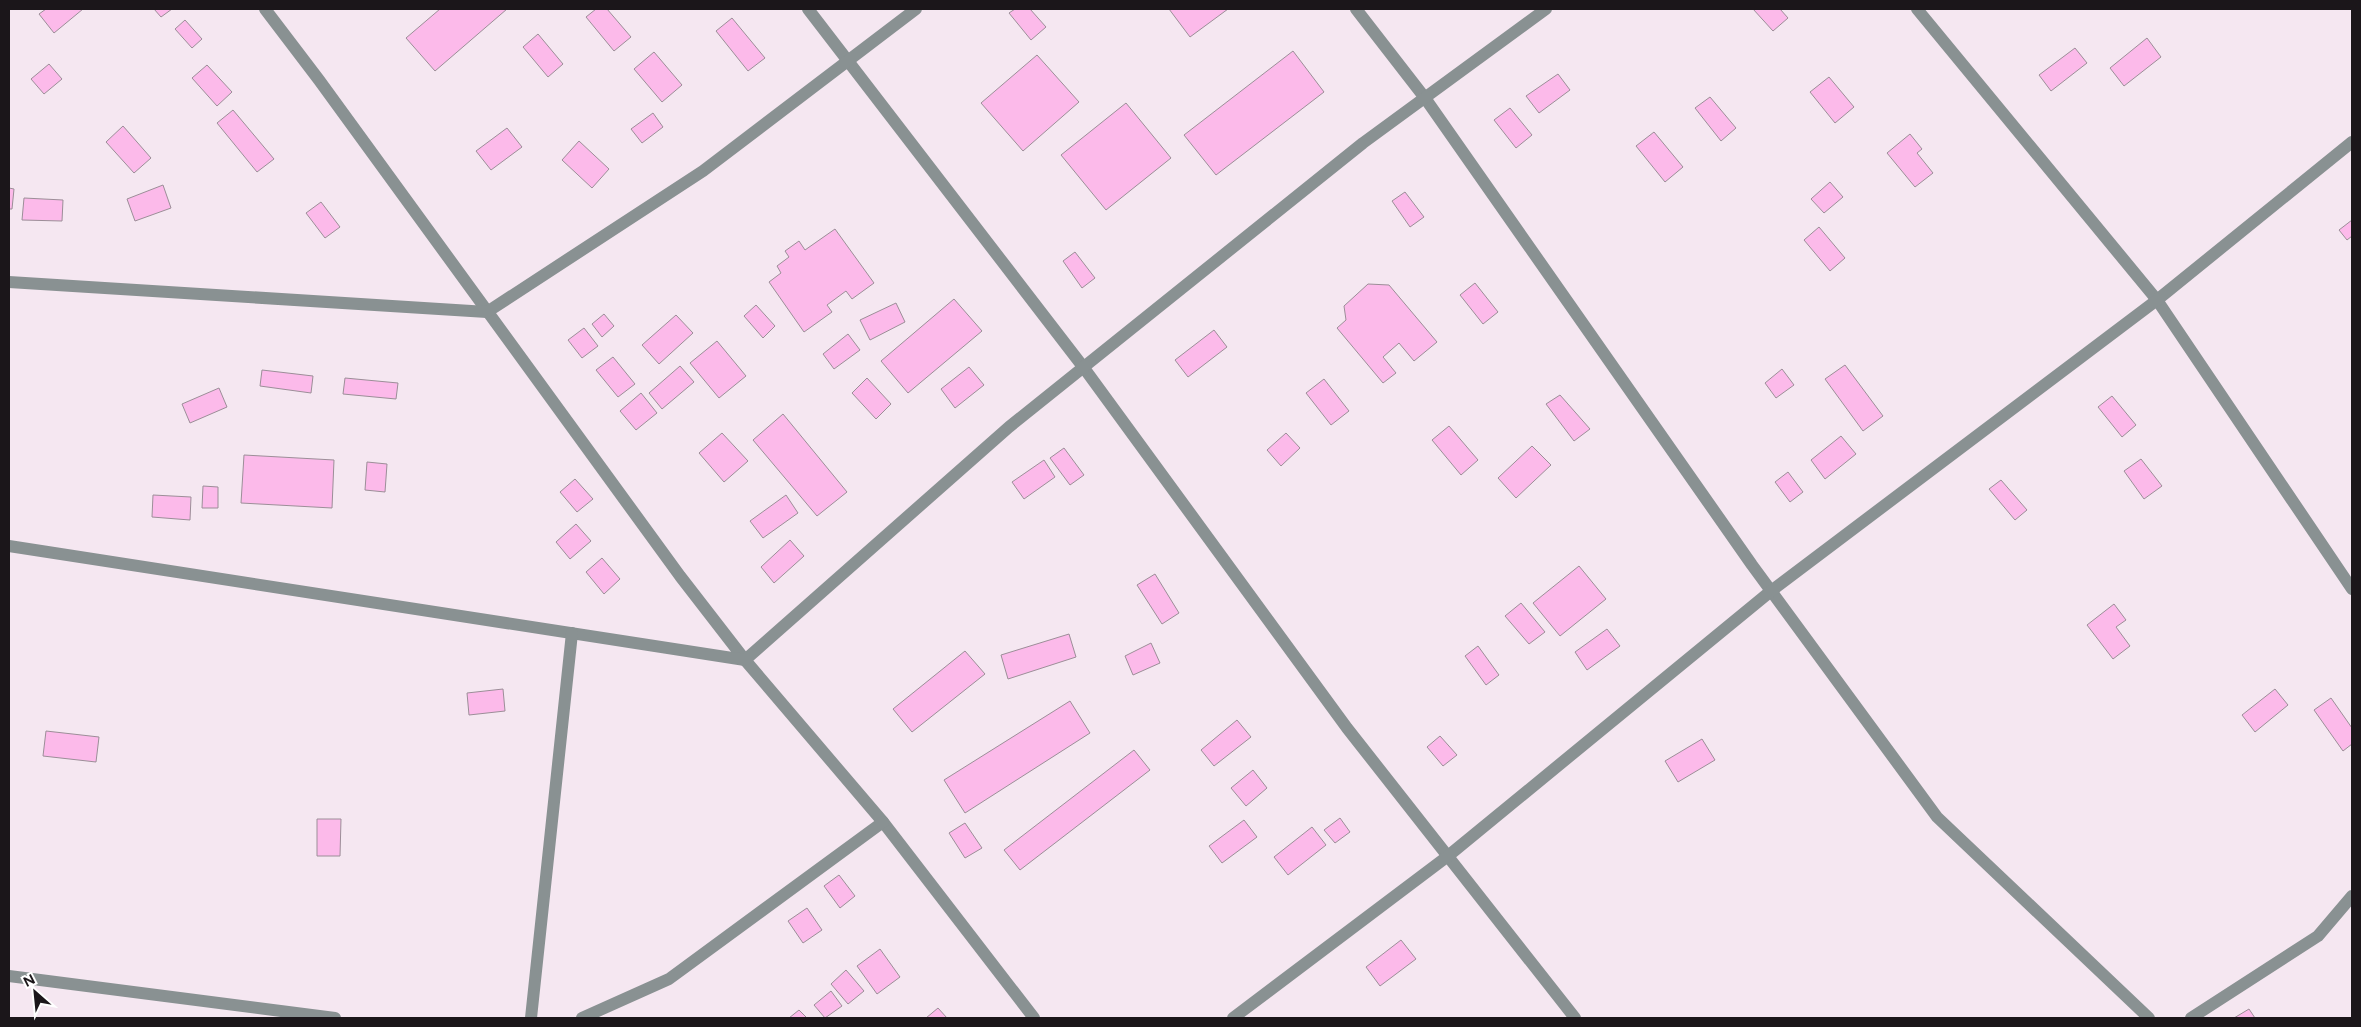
<svg xmlns="http://www.w3.org/2000/svg" width="2361" height="1027" font-family="Figtree,sans-serif">
<rect width="100%" height="100%" fill="#f5e7f1"/>
<g fill="#fcbaea" stroke="#9c8e98">
<polygon points="46,9 83,9 54,33 39,14"/>
<polygon points="154,9 172,9 161,17"/>
<polygon points="440,9 507,9 435,71 406,38"/>
<polygon points="596,9 607,9 631,37 614,51 586,17"/>
<polygon points="1015,9 1030,9 1046,27 1031,40 1009,13"/>
<polygon points="1169,9 1228,9 1190,37"/>
<polygon points="1753,9 1780,9 1788,18 1773,31"/>
<polygon points="732,18 765,58 748,71 716,31"/>
<polygon points="185,20 202,39 192,48 175,29"/>
<polygon points="538,34 563,64 548,77 523,47"/>
<polygon points="2147,38 2161,57 2124,86 2110,68"/>
<polygon points="2075,48 2087,63 2051,91 2039,75"/>
<polygon points="1293,51 1324,92 1216,175 1184,135"/>
<polygon points="654,52 682,85 662,102 634,69"/>
<polygon points="1037,55 1079,102 1023,151 981,103"/>
<polygon points="49,64 62,79 44,94 31,79"/>
<polygon points="207,65 232,92 217,106 192,78"/>
<polygon points="1558,74 1570,90 1539,113 1526,96"/>
<polygon points="1829,77 1854,107 1835,123 1810,92"/>
<polygon points="1710,97 1736,128 1721,141 1695,108"/>
<polygon points="1126,103 1171,158 1106,210 1061,155"/>
<polygon points="1510,108 1532,135 1516,148 1494,120"/>
<polygon points="233,110 274,159 257,172 217,123"/>
<polygon points="653,113 663,127 642,143 631,129"/>
<polygon points="123,126 151,158 134,173 106,142"/>
<polygon points="507,128 522,147 491,170 476,151"/>
<polygon points="1654,132 1683,167 1665,182 1636,146"/>
<polygon points="1910,134 1922,149 1917,153 1933,173 1915,187 1887,153"/>
<polygon points="579,141 609,169 592,188 562,160"/>
<polygon points="1830,182 1843,197 1824,213 1811,199"/>
<polygon points="163,185 171,208 135,221 127,199"/>
<polygon points="9,188 14,189 12,209 9,209"/>
<polygon points="1405,192 1424,217 1410,227 1392,201"/>
<polygon points="24,198 63,200 62,221 22,220"/>
<polygon points="321,202 340,227 325,238 306,213"/>
<polygon points="2352,220 2352,236 2347,240 2339,230"/>
<polygon points="1819,227 1845,258 1830,271 1804,240"/>
<polygon points="835,229 874,283 852,299 846,291 827,305 832,312 804,332 769,282 781,273 777,266 789,257 785,251 799,241 805,250"/>
<polygon points="1075,252 1095,278 1082,288 1063,261"/>
<polygon points="1475,283 1498,312 1483,324 1460,295"/>
<polygon points="1368,284 1389,285 1437,342 1414,361 1399,343 1383,357 1396,373 1383,383 1337,328 1346,320 1344,306"/>
<polygon points="954,299 982,331 908,393 881,361"/>
<polygon points="896,303 905,322 870,340 860,320"/>
<polygon points="756,305 775,326 763,338 744,316"/>
<polygon points="604,314 614,326 602,337 592,324"/>
<polygon points="676,315 693,333 659,364 642,345"/>
<polygon points="584,328 598,346 582,358 568,340"/>
<polygon points="1214,330 1227,347 1188,377 1175,360"/>
<polygon points="848,334 860,350 834,369 823,354"/>
<polygon points="717,341 746,376 719,398 690,363"/>
<polygon points="613,357 635,384 618,397 596,370"/>
<polygon points="1845,365 1883,416 1863,431 1825,379"/>
<polygon points="680,366 694,382 662,409 649,393"/>
<polygon points="969,367 984,385 955,408 941,389"/>
<polygon points="1782,369 1794,385 1776,398 1765,383"/>
<polygon points="262,370 313,376 311,393 260,386"/>
<polygon points="345,378 398,383 396,399 343,394"/>
<polygon points="867,378 891,404 876,419 852,393"/>
<polygon points="1324,379 1349,411 1331,425 1306,393"/>
<polygon points="219,388 227,407 190,423 182,404"/>
<polygon points="641,393 657,413 636,430 620,411"/>
<polygon points="1560,395 1590,429 1574,441 1546,404"/>
<polygon points="2112,396 2136,425 2122,437 2098,407"/>
<polygon points="783,414 847,492 817,516 753,440"/>
<polygon points="1449,426 1478,460 1461,475 1432,440"/>
<polygon points="722,433 748,461 724,482 699,453"/>
<polygon points="1286,433 1300,448 1281,466 1267,450"/>
<polygon points="1841,436 1856,454 1825,479 1811,460"/>
<polygon points="1532,446 1551,465 1516,498 1498,478"/>
<polygon points="1064,448 1084,475 1070,485 1050,458"/>
<polygon points="244,455 334,460 332,508 241,503"/>
<polygon points="2141,459 2162,486 2144,499 2124,471"/>
<polygon points="1044,460 1055,477 1024,499 1012,482"/>
<polygon points="367,462 387,464 385,492 365,490"/>
<polygon points="1788,472 1803,492 1790,502 1775,482"/>
<polygon points="575,479 593,499 577,512 560,492"/>
<polygon points="2001,480 2027,510 2015,520 1989,489"/>
<polygon points="203,486 218,487 218,508 202,508"/>
<polygon points="153,495 191,497 190,520 152,517"/>
<polygon points="786,495 798,513 763,538 750,521"/>
<polygon points="576,524 591,541 570,559 556,542"/>
<polygon points="790,540 804,556 774,583 761,567"/>
<polygon points="602,558 620,579 604,594 586,572"/>
<polygon points="1579,566 1606,599 1560,636 1533,603"/>
<polygon points="1155,574 1179,613 1162,624 1137,585"/>
<polygon points="1521,603 1545,632 1529,644 1505,616"/>
<polygon points="2114,604 2126,620 2116,627 2130,646 2113,659 2087,625"/>
<polygon points="1607,629 1620,646 1587,670 1575,652"/>
<polygon points="1069,634 1076,657 1008,679 1001,655"/>
<polygon points="1151,643 1160,663 1133,675 1125,656"/>
<polygon points="1478,646 1499,675 1486,685 1465,656"/>
<polygon points="965,651 985,674 912,732 893,709"/>
<polygon points="503,689 505,711 469,715 467,693"/>
<polygon points="2275,689 2288,705 2255,732 2242,715"/>
<polygon points="2331,698 2352,728 2352,744 2343,751 2314,710"/>
<polygon points="1070,701 1090,733 965,813 944,780"/>
<polygon points="1237,720 1251,737 1214,766 1201,750"/>
<polygon points="46,731 99,737 96,762 43,756"/>
<polygon points="1440,736 1457,755 1443,766 1427,747"/>
<polygon points="1702,739 1715,760 1678,782 1665,761"/>
<polygon points="1134,750 1150,770 1020,870 1004,850"/>
<polygon points="1253,770 1267,788 1246,806 1231,788"/>
<polygon points="1340,818 1350,832 1335,843 1324,830"/>
<polygon points="317,819 341,819 340,856 317,856"/>
<polygon points="1244,820 1257,837 1222,863 1209,846"/>
<polygon points="965,823 982,848 965,858 949,833"/>
<polygon points="1312,827 1326,845 1288,875 1274,857"/>
<polygon points="839,875 855,896 840,908 824,886"/>
<polygon points="807,908 822,930 803,943 788,921"/>
<polygon points="1401,940 1416,959 1380,986 1366,967"/>
<polygon points="880,949 900,977 877,994 857,966"/>
<polygon points="846,970 864,991 848,1004 831,984"/>
<polygon points="831,991 842,1006 825,1018 814,1005"/>
<polygon points="938,1008 947,1018 926,1018"/>
<polygon points="2249,1009 2255,1018 2234,1018"/>
<polygon points="799,1010 807,1018 789,1018"/>
</g>
<g fill="none" stroke-linecap="round" stroke-linejoin="round">
<g stroke="#899192" stroke-width="12">
<polyline points="265,9 319,80 680,576 745,660 883,822 1034,1018"/>
<polyline points="808,9 1084,368 1347,728 1575,1018"/>
<polyline points="1356,9 1425,98 1752,565 1937,817 2149,1018"/>
<polyline points="1917,9 2157,300 2352,589"/>
<polyline points="9,282 487,312 703,171 916,9"/>
<polyline points="9,546 745,660 1009,427 1363,143 1546,9"/>
<polyline points="9,976 335,1018"/>
<polyline points="531,1018 572,633"/>
<polyline points="582,1018 669,979 883,822"/>
<polyline points="1233,1018 1448,856 1771,591 2157,300 2352,142"/>
<polyline points="2191,1018 2318,936 2352,896"/>
</g>
</g>
<rect width="2361" height="1027" fill="none" stroke="#1b161a" stroke-width="20"/>
<g transform="translate(35 992) rotate(333)" stroke="#ffffff" stroke-width="4" paint-order="stroke">
<path d="M0-4L9 19L0 12L-9 19Z" fill="#1b161a"/>
<text y="-8" font-size="14" font-weight="bold" text-anchor="middle" fill="#1b161a">N</text>
</g>
</svg>
